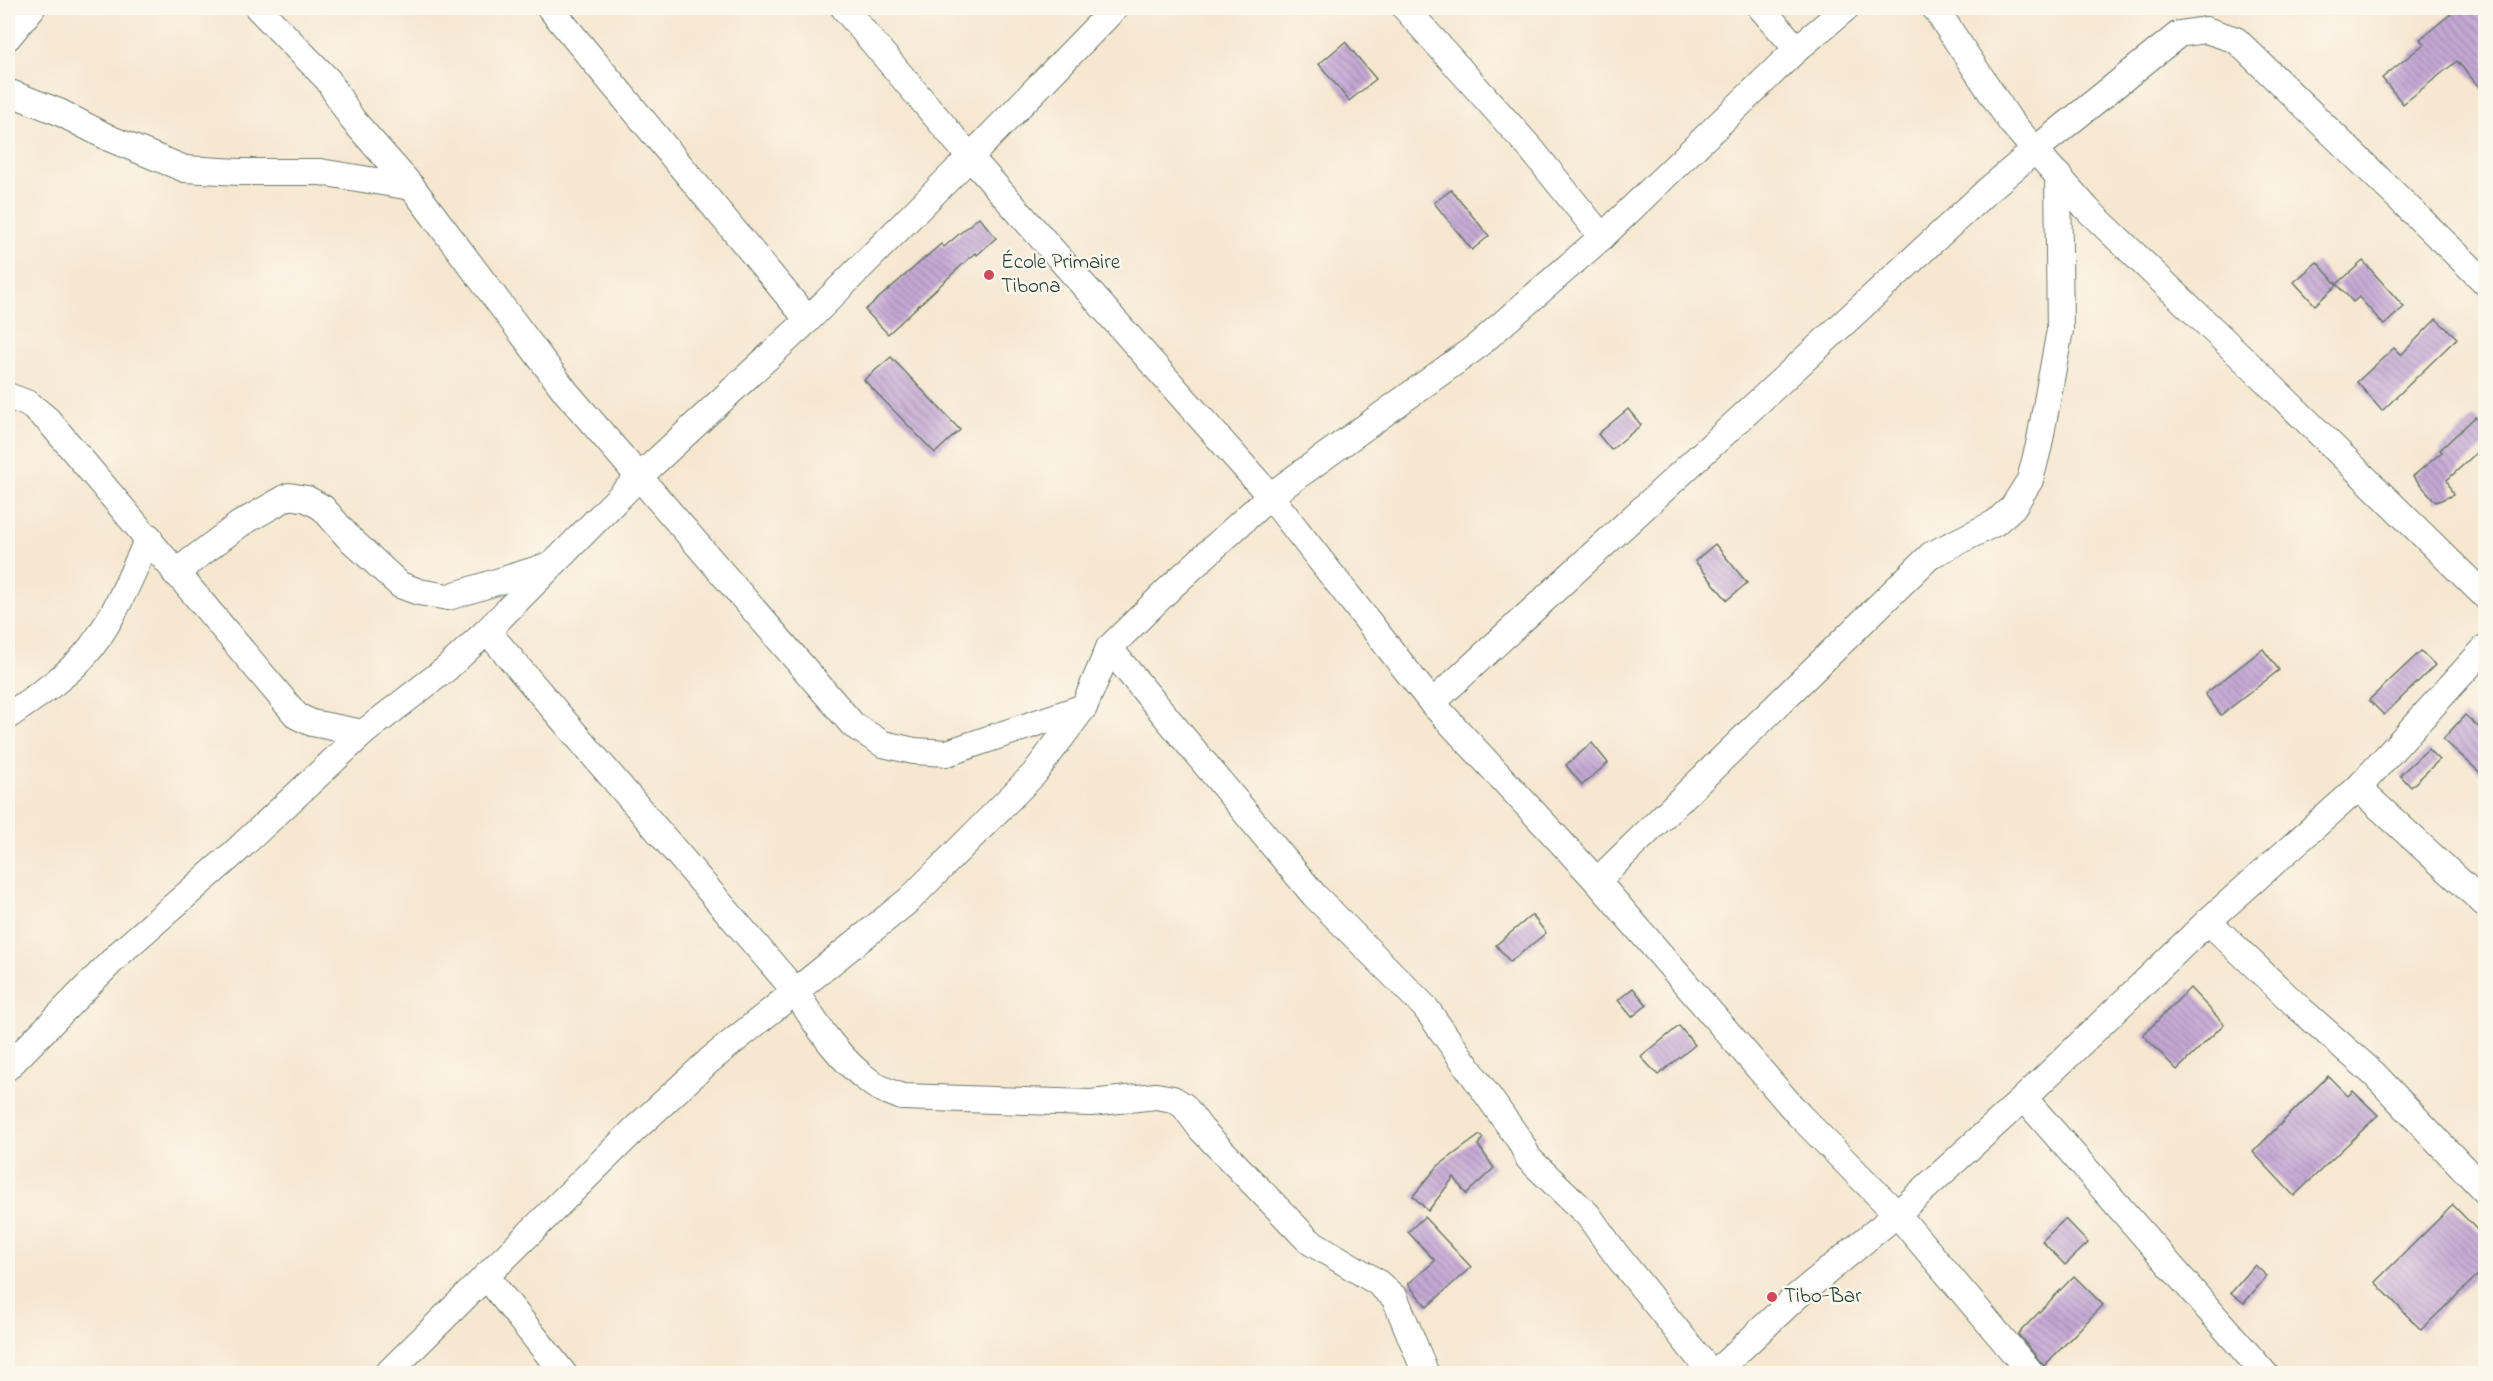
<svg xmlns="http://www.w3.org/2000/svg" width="2493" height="1381" font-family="'Indie Flower',sans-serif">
<defs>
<pattern id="building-back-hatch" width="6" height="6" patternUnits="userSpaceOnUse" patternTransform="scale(1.5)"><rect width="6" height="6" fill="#c4a8d4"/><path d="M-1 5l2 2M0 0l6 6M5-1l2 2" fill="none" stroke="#9f8aad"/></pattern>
</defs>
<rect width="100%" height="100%" fill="#fbf7ec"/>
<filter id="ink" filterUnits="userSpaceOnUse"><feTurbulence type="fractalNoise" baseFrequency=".0167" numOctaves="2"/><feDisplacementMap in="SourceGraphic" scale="12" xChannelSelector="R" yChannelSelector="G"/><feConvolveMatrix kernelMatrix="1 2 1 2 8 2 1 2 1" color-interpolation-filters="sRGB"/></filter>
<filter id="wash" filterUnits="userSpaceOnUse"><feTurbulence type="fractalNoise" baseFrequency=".008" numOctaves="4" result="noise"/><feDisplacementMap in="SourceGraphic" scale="24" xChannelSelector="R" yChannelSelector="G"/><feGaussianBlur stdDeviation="1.35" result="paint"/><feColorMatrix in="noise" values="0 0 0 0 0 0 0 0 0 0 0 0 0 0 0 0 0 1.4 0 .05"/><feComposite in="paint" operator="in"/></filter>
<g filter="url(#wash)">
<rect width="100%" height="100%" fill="#f6e7d0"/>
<g id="blocks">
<g fill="url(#building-back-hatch)">
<polygon points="2458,8 2486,8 2486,95 2457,61 2403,104 2382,78 2424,44 2420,39"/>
<polygon points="1345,42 1376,79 1349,101 1319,64"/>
<polygon points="1451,190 1489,236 1472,250 1434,203"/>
<polygon points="979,217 996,238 977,255 975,253 888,334 865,310 941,244 944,247"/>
<polygon points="2363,261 2404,307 2384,325 2359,297 2353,302 2337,284"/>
<polygon points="2317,262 2337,285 2315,305 2294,282"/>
<polygon points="2436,319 2457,338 2382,411 2357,382 2394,348 2401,355"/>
<polygon points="891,357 960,430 935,453 864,380"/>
<polygon points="1628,409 1641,425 1611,450 1598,434"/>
<polygon points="2475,417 2486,428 2486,444 2447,480 2453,495 2436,502 2413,476 2442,452 2440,450"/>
<polygon points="1715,544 1747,583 1727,600 1695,561"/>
<polygon points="2263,649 2279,670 2221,715 2205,694"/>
<polygon points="2421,651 2435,665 2384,715 2369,700"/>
<polygon points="2465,715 2486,734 2486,778 2443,739"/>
<polygon points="1592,743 1608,763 1582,785 1566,765"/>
<polygon points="2428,749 2439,760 2411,787 2400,775"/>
<polygon points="1532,915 1546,933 1510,962 1496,945"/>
<polygon points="1633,988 1647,1005 1632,1017 1618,1000"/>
<polygon points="2190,988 2224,1024 2177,1070 2143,1035"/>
<polygon points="1679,1026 1695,1045 1658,1075 1641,1057"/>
<polygon points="2328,1076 2348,1096 2353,1091 2378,1115 2294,1196 2253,1152"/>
<polygon points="1480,1135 1483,1138 1478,1145 1494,1168 1466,1194 1454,1177 1428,1211 1413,1196 1438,1166"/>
<polygon points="2453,1205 2486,1239 2486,1267 2421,1330 2375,1282"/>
<polygon points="1424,1217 1471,1267 1427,1307 1408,1284 1435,1261 1408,1232"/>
<polygon points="2065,1219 2088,1243 2065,1265 2042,1241"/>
<polygon points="2255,1265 2267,1276 2244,1303 2231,1293"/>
<polygon points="2074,1276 2103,1305 2044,1366 2018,1334"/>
</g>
</g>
</g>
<g filter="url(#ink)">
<use href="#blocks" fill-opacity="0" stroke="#6a786b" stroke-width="1.5"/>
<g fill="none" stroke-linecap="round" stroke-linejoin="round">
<g stroke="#6a786b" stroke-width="28">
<g id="street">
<polyline points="258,8 328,80 352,119 412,187 566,392 853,725 883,744 914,751 947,753 1084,707"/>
<polyline points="550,8 808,320"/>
<polyline points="844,8 970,157 1115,8"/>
<polyline points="1405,8 1532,150 1602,237"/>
<polyline points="1761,8 1797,49"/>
<polyline points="1935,8 2010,121 2035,150 2179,34 2206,30 2236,40 2486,283"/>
<polyline points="8,37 32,8"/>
<polyline points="8,92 59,112 111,139 185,169 239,172 320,172 412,187"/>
<polyline points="8,396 29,404 48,420 297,716 312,723 363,733"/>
<polyline points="175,573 240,524 289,496 307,499 323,508 348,537 400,585 419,592 448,597 551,565"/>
<path d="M487 631 796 992C816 1025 840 1061 873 1084 881 1090 893 1093 902 1097L1091 1103 1156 1096 1173 1099 1184 1106 1201 1129 1309 1241 1377 1282 1395 1298 1426 1374"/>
<polyline points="1109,648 1314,895 1425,1007 1520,1141 1529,1159 1588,1215 1615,1253 1712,1374"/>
<polyline points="1432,703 1987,191 2035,150 2088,210 2254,369 2486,597"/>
<path d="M8 716C34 698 62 680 84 656 112 625 131 575 149 537"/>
<polyline points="2358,788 2486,905"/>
<polyline points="1597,881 1931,555 1995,523 2013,507 2030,480 2039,445 2060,330 2058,175"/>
<polyline points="2208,921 2298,1007 2374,1074 2486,1192"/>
<polyline points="8,1067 121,952 233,854 363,733 446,669 487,631 639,477 808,320 970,157 1270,496 1432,703 1597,881 1799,1115 1897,1214 2024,1098 2208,921 2358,788 2486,647"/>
<polyline points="2024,1098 2265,1374"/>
<polyline points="486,1276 564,1374"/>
<polyline points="387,1374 635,1129 710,1060 909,900 1034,774 1084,707 1109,648 1171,587 1270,496 1476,347 1602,237 1797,49 1846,8"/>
<polyline points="1714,1374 1796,1297 1897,1214 2032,1374"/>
</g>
</g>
<use href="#street" stroke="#fff" stroke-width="26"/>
</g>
</g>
<g fill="#d1495b" stroke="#fbf7ec" stroke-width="2">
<circle cx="989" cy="275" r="6"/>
<circle cx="1772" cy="1297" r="6"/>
</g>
<g text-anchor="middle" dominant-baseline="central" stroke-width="5" stroke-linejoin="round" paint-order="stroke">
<g font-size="21" fill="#1f3d34" stroke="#fbf7ec" text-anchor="start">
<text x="1001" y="263">École Primaire<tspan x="1001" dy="24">Tibona</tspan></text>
<text x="1784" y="1297">Tibo-Bar</text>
</g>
</g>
<rect width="2493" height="1381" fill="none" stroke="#fbf7ec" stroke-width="30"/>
</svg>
